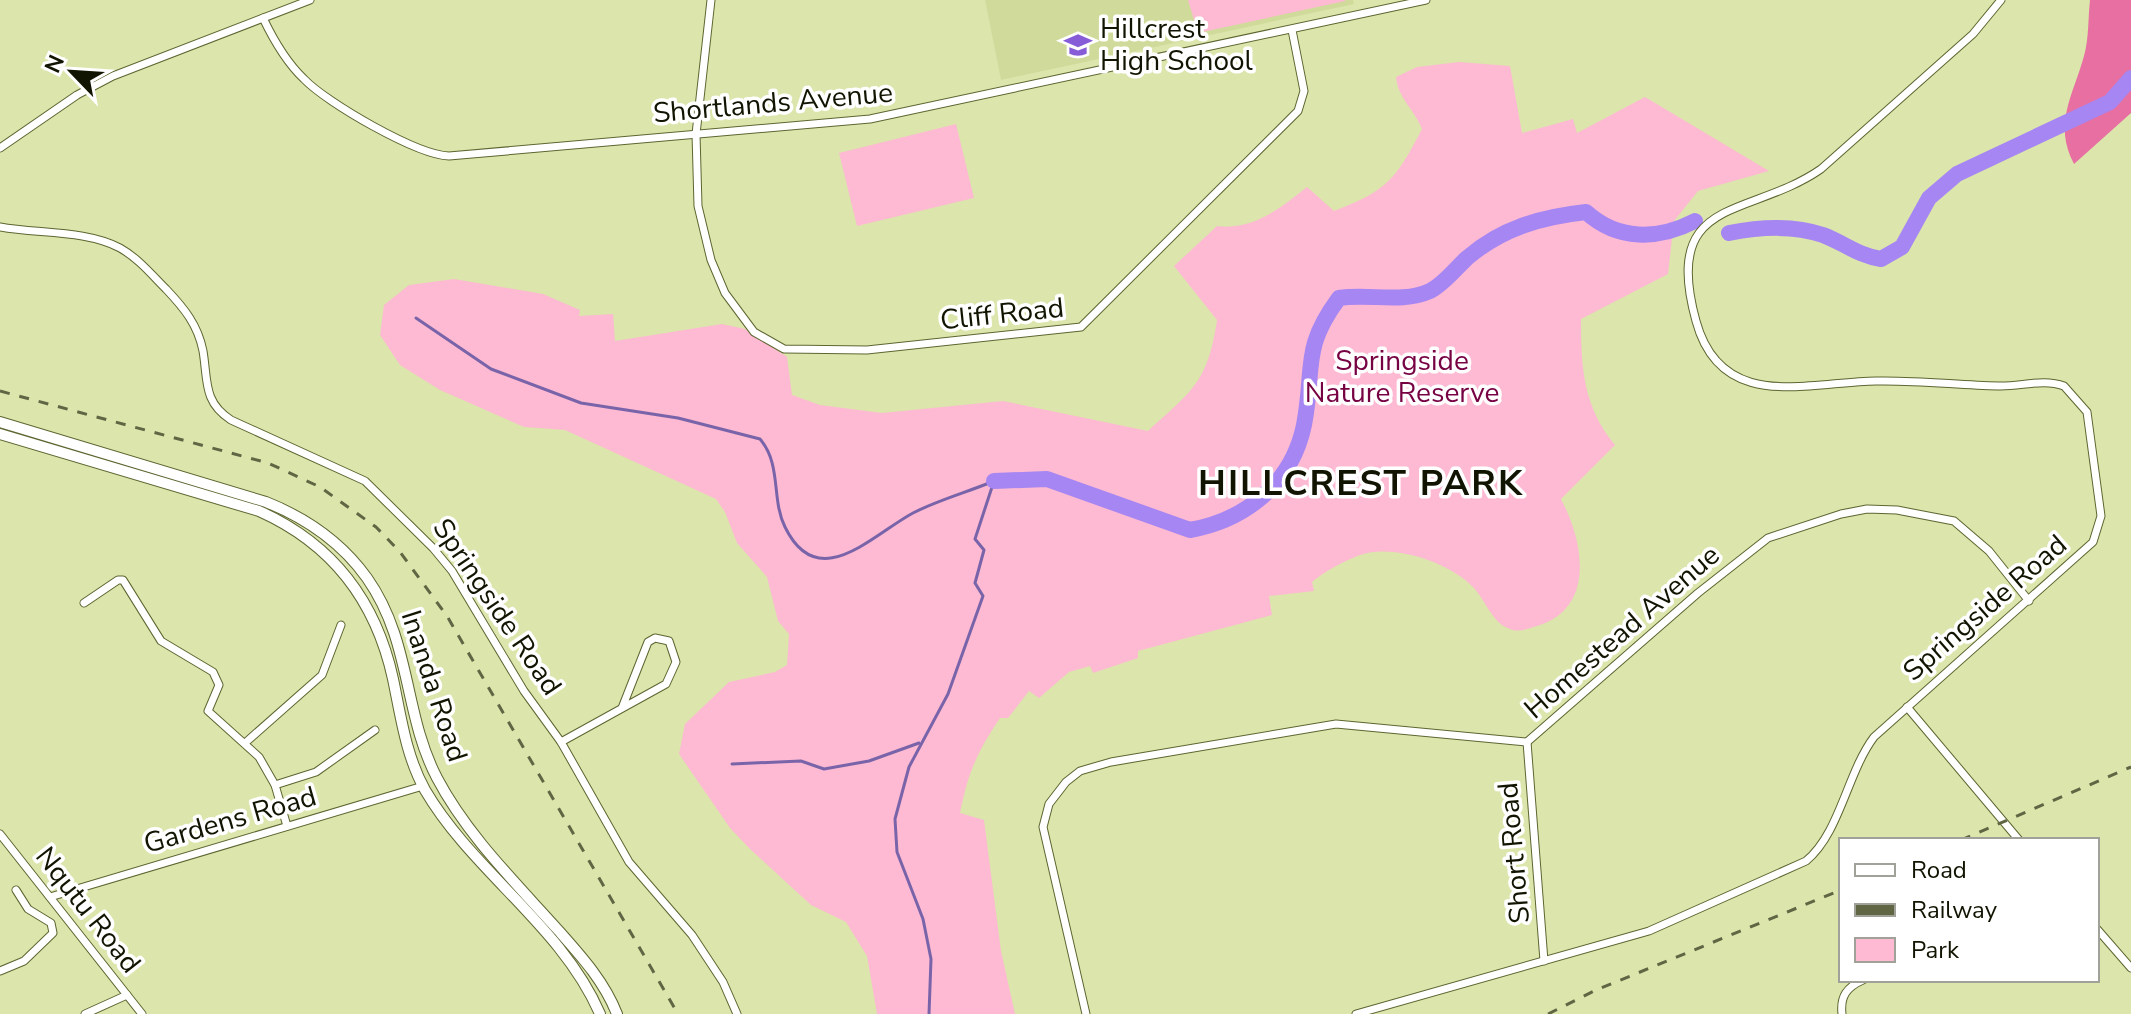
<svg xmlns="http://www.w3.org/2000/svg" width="2131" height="1014" font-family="'Nunito Sans',sans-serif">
<rect width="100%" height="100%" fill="#dbe5ac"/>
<polygon fill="#d0db9b" points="985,0 1353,0 1354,4 1001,80"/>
<g fill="#febad2">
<polygon points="1188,0 1345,0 1345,1 1198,33"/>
<path d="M1459 62 1510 66 1522 133 1573 119 1577 133 1645 97 1769 171 1698 191 1674 221 1668 274 1581 319C1581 367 1583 407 1615 445L1561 499C1583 540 1596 606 1540 625 1530 628 1520 633 1510 629 1493 624 1485 600 1474 588 1451 563 1394 543 1360 555 1344 561 1325 571 1312 582L1314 591 1269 596 1272 615 1138 651V658L1093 673 1090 666 1069 672 1039 698 1029 691 1008 718H1000C977 752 968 773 960 813L984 820 1001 951 1015 1014H877L867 956 846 922 811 905 750 849 730 828 679 754 685 724 729 682 775 672 787 665 789 634 778 621 767 577 737 543 725 512 716 499 565 430 524 427 440 390 400 365 380 335 384 305 409 285 454 279 543 294 580 310 579 316 613 314 615 341 722 324 745 329 787 357 792 395 820 405 882 413 1003 401 1148 431C1192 391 1208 382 1217 320L1174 266 1217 226C1252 231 1281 208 1307 187L1334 211C1387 191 1396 179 1422 129 1414 109 1398 98 1396 77L1417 67Z"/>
<polygon points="956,124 974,198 857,226 839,153"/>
</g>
<path fill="#e76fa1" d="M2090 0H2131V113L2074 164C2053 123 2073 96 2084 56 2089 39 2088 18 2090 0Z"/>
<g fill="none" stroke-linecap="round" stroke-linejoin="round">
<g stroke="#7964aa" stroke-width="3">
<path d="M416 318 491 369 581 403 678 418 760 439C782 465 771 499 785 527 818 595 872 535 913 513 938 500 968 492 994 481"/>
<polyline points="732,764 801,761 824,769 869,761 919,743"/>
<polyline points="929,1014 931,959 923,919 897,852 895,819 909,767 948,694 983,596 975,583 984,550 975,539 994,481"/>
</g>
<g stroke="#a686f3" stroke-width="16">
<path d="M1729 233C1759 227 1794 225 1823 235 1844 243 1859 256 1881 259L1902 247 1929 198 1957 174 2110 102 2131 78"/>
<path d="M994 481 1047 479 1190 530C1246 520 1292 483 1304 425 1315 368 1301 349 1339 298 1369 293 1401 304 1430 291 1444 284 1456 268 1467 258 1502 228 1541 217 1586 212 1618 241 1658 240 1695 221"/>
</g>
<g stroke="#5e6530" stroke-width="9">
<g id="minor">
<polyline points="711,0 696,134 698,206 711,260 725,293 754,332 784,349 867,350 1081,327 1298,111 1304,91 1292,30"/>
<path d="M263 18C274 41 286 62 304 79 327 103 417 155 449 156L870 119 1426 0"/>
<polyline points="0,148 77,95 113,76 310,0"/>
<path d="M0 227C38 234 86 230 120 248 138 258 152 275 166 289 184 308 198 325 203 351 208 381 203 402 231 420L365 481 433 548 452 571 524 691 561 742 629 862 692 935 723 982 737 1014"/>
<polyline points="84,603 118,580 123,580 161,641 213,672 219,685 208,711 259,757 275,785 287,826"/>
<polyline points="1907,707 2019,840"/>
<polyline points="561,742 666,684 676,662 669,641 655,638 648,642 622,708"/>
<polyline points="1527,742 1544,961"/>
<polyline points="245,743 322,675 341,625"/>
<polyline points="275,785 316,772 375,730"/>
<polyline points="0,834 142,1014"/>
<polyline points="50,897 423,786"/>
<polyline points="2097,929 2131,968"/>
<polyline points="0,971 24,961 53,933 51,923 28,909 16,890"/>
<polyline points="85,1014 127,995"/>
<polyline points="1086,1014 1043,827 1049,804 1066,782 1080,771 1111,762 1336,724 1527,742 1698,593 1768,538 1841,514 1867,509 1897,510 1954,521 1989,551 2029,601"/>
<path d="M1356 1014 1649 931 1806 861C1840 833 1847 773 1874 737L2093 542 2101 516 2087 412 2064 386C2043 378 2020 387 1998 386 1957 385 1917 380 1876 381 1808 382 1721 413 1696 321 1661 194 1749 219 1821 169L1973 34 2001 0"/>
<path d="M1842 1014C1840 996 1847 987 1863 980"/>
</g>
</g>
<g stroke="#5e6530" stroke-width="12">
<g id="secondary">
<path d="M0 422 266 502C306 518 342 543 367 578 412 642 403 713 437 778 467 835 515 882 558 930 581 956 604 981 617 1014"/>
<path d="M0 434 259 511C333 544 376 601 393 679 401 717 406 756 425 790 473 872 562 926 600 1014"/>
</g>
</g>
<use href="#minor" stroke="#fff" stroke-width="7"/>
<use href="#secondary" stroke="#fff" stroke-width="10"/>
<g stroke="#606644" stroke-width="3" stroke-dasharray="10 10" stroke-linecap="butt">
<polyline points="0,391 268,463 320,487 376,527 400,552 447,616 678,1014"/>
<polyline points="1961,840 2131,767"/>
<polyline points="1548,1014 1596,990 1841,890"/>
</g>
</g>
<defs>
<g id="school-bare" transform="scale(2.16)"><path d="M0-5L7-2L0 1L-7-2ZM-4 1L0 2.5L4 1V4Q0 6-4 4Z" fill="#865dd7" stroke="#fff" stroke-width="2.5" paint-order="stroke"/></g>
</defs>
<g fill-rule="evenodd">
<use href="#school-bare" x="1078" y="45"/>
</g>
<g text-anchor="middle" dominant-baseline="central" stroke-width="7" stroke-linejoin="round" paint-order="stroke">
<g font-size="28" fill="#111401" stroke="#fff" text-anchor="start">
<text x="1100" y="29">Hillcrest<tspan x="1100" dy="32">High School</tspan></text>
</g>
<g font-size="28" fill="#111401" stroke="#fff">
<text transform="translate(773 103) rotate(-5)">Shortlands Avenue</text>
<text transform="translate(1002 314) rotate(-6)">Cliff Road</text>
<text transform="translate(497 607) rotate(56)">Springside Road</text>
<text transform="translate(1985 608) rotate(-41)">Springside Road</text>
<text transform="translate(1622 632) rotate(-41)">Homestead Avenue</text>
<text transform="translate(434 686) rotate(72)">Inanda Road</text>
<text transform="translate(230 820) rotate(-16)">Gardens Road</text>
<text transform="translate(1514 853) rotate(-95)">Short Road</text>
<text transform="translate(88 910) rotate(52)">Nqutu Road</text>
</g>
<g font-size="28" fill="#760243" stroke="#fff">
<text x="1402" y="361">Springside<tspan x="1402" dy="32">Nature Reserve</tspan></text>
</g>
<g font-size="36" font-weight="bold" letter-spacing="2" fill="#111401" stroke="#fff">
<text x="1361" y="483">HILLCREST PARK</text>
</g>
</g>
<rect x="1839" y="838" width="260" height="144" fill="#ffffff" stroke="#a0a199" stroke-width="2"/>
<rect x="1855" y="864" width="40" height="12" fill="#ffffff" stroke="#a0a199" stroke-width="2"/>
<text x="1911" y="878" font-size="24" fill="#111401">Road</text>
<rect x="1855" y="904" width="40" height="12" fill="#606644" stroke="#a0a199" stroke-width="2"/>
<text x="1911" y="918" font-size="24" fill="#111401">Railway</text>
<rect x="1855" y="938" width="40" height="24" fill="#febad2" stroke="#a0a199" stroke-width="2"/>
<text x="1911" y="958" font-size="24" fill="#111401">Park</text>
<g transform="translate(72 72) rotate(295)" stroke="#ffffff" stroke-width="6" paint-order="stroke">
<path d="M0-6L14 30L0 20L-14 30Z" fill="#111401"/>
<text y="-12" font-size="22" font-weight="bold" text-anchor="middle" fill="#111401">N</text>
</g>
</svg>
